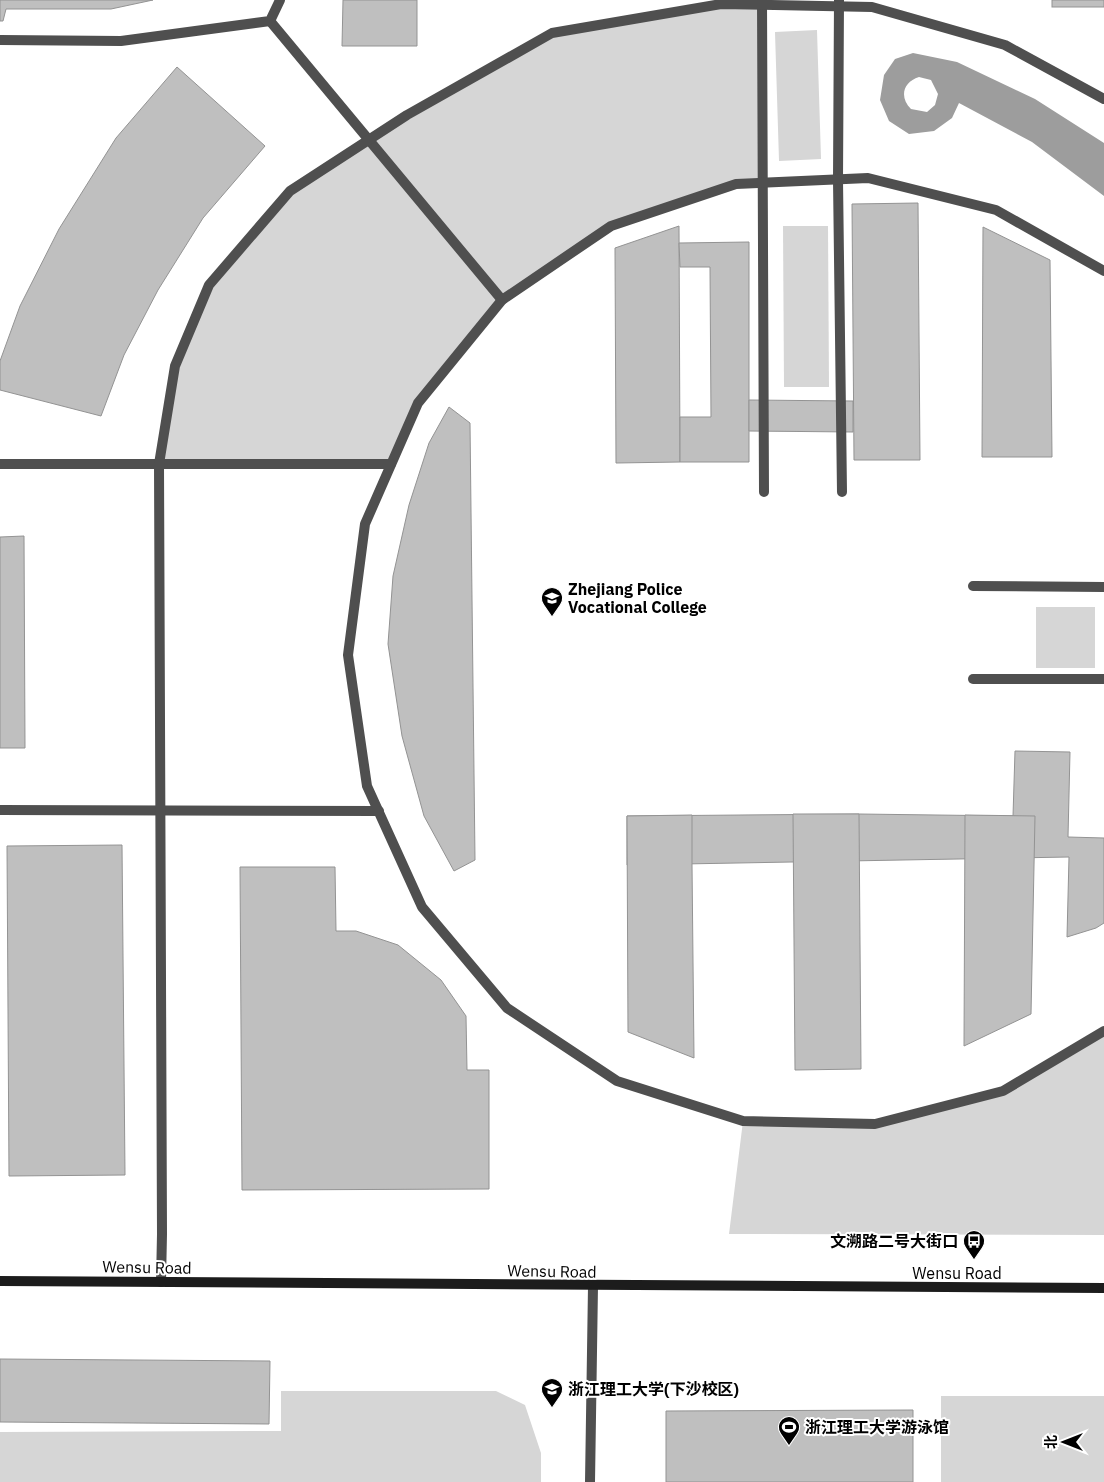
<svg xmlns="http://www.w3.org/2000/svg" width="1104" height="1482" font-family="'IBM Plex Sans','Noto Sans SC',sans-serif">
<rect width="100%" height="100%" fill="#fff"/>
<g fill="#d6d6d6">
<polygon points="721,4 762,5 762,183 736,184 611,226 502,300 418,403 391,464 159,464 175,366 209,285 290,191 552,33"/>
<polygon points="817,30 821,159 779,161 775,32"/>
<polygon points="783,226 828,226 829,387 784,387"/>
<rect x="1036" y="607" width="59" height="61"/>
<polygon points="1104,1031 1104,1235 729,1234 743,1121 875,1124 1003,1091"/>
<polygon points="281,1391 496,1391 525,1405 541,1453 541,1482 0,1482 0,1432 281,1431"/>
<rect x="941" y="1396" width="163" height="86"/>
</g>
<path fill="#9d9d9d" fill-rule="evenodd" d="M913 53 957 62 1035 99 1104 143V196L1032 142 959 103 952 118 934 131 909 134 889 121 880 100 884 75 895 59ZM919 77 931 80 938 94 935 105 927 112 911 109C899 97 903 82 919 77Z"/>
<g fill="#bfbfbf" stroke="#939393">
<polygon points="0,0 153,0 111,9 6,9 3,21 0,21"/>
<polygon points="343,0 417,0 417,46 342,46"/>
<rect x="1052" y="0" width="52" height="7"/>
<polygon points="177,67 265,146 203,218 158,290 124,355 101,416 0,390 0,361 20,306 59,229 116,138"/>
<polygon points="918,203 920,460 854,460 852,204"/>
<polygon points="679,226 680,462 616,463 615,248"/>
<polygon points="983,227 1050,260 1052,457 982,457"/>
<polygon points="749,242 749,462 680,462 680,417 711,417 710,267 680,267 679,243"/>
<polygon points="749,400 853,401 853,432 749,431"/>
<polygon points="449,407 470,423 475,860 454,871 424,816 402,736 388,644 393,576 409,505 429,443"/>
<polygon points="24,536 25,748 0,748 0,537"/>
<polygon points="1015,751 1070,752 1068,837 1104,838 1104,923 1096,928 1067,937 1069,857 627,865 627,816 859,814 1013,816"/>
<polygon points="793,814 859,814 861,1069 795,1070"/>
<polygon points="692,815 692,864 694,1058 628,1032 627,816"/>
<polygon points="965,815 1035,816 1031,1014 964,1046"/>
<polygon points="122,845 125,1175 9,1176 7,846"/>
<polygon points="240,867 335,867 336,931 356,931 398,945 441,980 466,1016 467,1070 489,1070 489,1189 242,1190"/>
<polygon points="0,1359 270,1361 269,1424 0,1422"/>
<polygon points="913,1410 913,1482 666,1482 666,1411"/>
</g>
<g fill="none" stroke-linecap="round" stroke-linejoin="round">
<g stroke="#4f4f4f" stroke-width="10">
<polyline points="762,0 764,492"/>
<polyline points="839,0 838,180 842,492"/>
<polyline points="973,586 1104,587"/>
<polyline points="973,679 1104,679"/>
<polyline points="590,1482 593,1286"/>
</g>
<g stroke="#4f4f4f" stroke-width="10">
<polyline points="270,21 502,300"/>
<polyline points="0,40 121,41 270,21 280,0"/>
<polyline points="1104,271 996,210 868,178 736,184 611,226 502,300 418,403 365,524 348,655 367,786 422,907 507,1008 617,1081 743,1121 875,1124 1003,1091 1104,1031"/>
<polyline points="0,464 391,464"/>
<polyline points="0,810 379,811"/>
<polyline points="161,1282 162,1234 159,464 175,366 209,285 290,191 407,115 552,33 721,4 872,7 1005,45 1104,99"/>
</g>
<polyline stroke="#1c1c1c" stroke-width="10" points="0,1281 1104,1288"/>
</g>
<defs>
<g id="university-pin" transform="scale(1.125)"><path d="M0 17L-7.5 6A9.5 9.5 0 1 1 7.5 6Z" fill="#000" stroke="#fff"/><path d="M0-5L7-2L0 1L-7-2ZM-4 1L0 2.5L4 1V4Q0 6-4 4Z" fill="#fff"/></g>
<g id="bus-pin" transform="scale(1.125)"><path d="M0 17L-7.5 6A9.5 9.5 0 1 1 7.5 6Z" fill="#000" stroke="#fff"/><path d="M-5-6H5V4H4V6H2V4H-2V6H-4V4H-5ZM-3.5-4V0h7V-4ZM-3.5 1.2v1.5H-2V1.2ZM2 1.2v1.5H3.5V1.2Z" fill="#fff"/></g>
<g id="stadium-pin" transform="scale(1.125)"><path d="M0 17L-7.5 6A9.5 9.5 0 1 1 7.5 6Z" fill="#000" stroke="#fff"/><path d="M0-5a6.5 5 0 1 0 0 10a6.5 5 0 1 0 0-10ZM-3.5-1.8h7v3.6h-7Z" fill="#fff"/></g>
</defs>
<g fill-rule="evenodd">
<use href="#university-pin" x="552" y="598"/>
<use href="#bus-pin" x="974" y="1241"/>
<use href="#university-pin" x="552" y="1389"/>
<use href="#stadium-pin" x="789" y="1427"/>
</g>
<g text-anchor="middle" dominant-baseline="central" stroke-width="4" stroke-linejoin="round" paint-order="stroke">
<g font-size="16" font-weight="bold" fill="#000" stroke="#fff" text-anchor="start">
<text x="568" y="589">Zhejiang Police<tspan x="568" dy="18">Vocational College</tspan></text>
<text x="958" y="1241" text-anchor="end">文溯路二号大街口</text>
<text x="568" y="1389">浙江理工大学(下沙校区)</text>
<text x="805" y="1427">浙江理工大学游泳馆</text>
</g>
<g font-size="16" fill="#000" stroke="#fff">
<text transform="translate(147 1267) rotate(1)">Wensu Road</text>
<text transform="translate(552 1271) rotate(1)">Wensu Road</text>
<text x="957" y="1273">Wensu Road</text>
</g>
</g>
<g transform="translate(1064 1442) rotate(270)" stroke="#ffffff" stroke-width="4" paint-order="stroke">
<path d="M0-4L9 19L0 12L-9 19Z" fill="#000000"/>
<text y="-8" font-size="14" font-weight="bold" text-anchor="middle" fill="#000000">北</text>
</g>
</svg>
